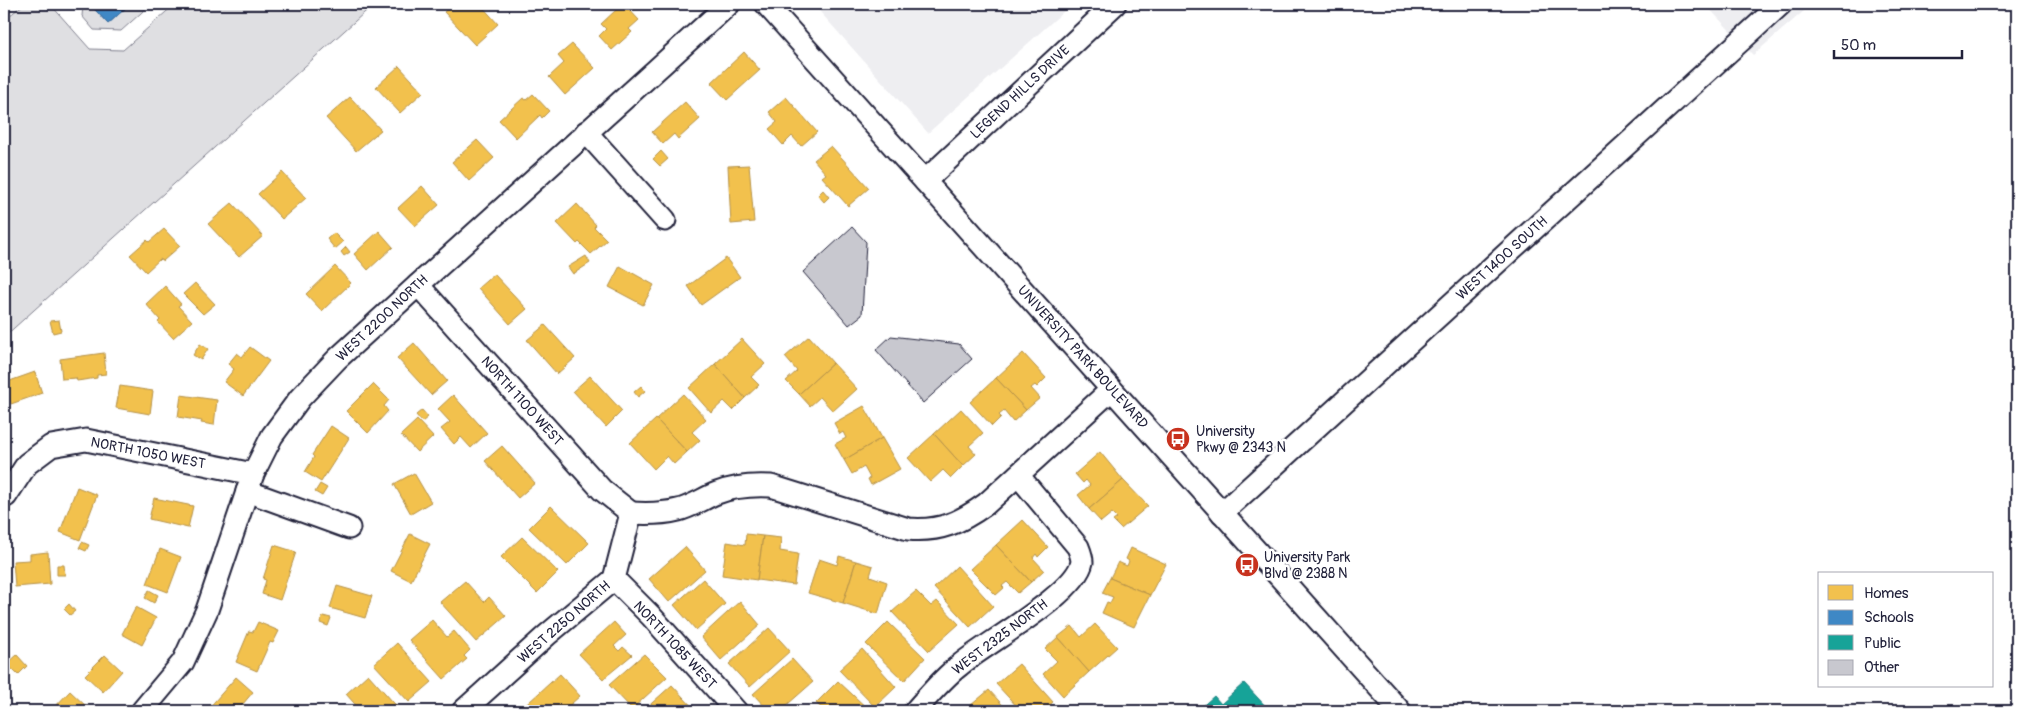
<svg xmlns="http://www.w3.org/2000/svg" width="2021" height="715" font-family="Pangolin,sans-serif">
<rect width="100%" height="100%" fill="#fff"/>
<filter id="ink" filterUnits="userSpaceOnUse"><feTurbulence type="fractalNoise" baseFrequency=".02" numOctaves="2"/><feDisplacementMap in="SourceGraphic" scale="10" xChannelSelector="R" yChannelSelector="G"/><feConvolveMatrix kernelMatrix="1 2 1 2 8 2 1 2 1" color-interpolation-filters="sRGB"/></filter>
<g filter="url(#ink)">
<g fill="#eeeef1">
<polygon points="813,4 1072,4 928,133"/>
<polygon points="1705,4 1812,4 1753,55"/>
</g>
<g fill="#dfdfe2" stroke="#80808e">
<polygon points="24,4 51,5 90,49 123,50 175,4 374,4 4,337 4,20"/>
<polygon points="85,4 90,4 108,23 130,4 151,4 121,31 94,30 82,16 83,6"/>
</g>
<g fill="#f2c14e" stroke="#b49148">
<polygon points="453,4 480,4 498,24 475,45 444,12"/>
<polygon points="613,4 624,4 639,20 629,29 632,32 612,50 599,36 606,29 601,24 617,9"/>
<polygon points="572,44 595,68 565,95 549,77 564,63 558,56"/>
<polygon points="744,52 760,70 727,100 711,83"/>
<polygon points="399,66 423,92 400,113 376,87"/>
<polygon points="533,94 549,111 542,118 540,115 516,138 499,120 523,98 526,100"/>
<polygon points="350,97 381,130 356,151 326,118"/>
<polygon points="786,97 817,132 801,146 792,136 783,145 769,129 777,122 769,112"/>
<polygon points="685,102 700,119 678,139 674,134 663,144 652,132"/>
<polygon points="477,140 494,158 469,181 452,162"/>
<polygon points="831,146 869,188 848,206 822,177 826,174 814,160"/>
<polygon points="661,151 668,159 660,166 653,159"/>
<polygon points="749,165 754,222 731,224 728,166"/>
<polygon points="282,172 306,198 282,219 258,194"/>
<polygon points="422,186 439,205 415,226 398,208"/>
<polygon points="823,190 829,197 824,202 818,195"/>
<polygon points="232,203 263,236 239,257 208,224"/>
<polygon points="577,204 596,225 594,227 607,240 591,254 579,242 577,244 557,223"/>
<polygon points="164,229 180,246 163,261 160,259 146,272 130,255 147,240 149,242"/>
<polygon points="379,231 393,247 368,270 354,254"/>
<polygon points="334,233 343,242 335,249 327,239"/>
<polygon points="346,247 350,252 344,256 341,252"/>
<polygon points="586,256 590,263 573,274 568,267"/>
<polygon points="726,258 740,277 701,305 688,286"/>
<polygon points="335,266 351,283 322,311 306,294"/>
<polygon points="620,266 654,285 643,305 609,287"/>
<polygon points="494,274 527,309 510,324 478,288"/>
<polygon points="195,283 215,304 203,314 183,294"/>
<polygon points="165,286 181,304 178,306 192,321 173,338 158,322 160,320 146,304"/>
<polygon points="59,320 61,331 53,333 50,321"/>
<polygon points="545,325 575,358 557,374 527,340"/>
<polygon points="809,336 833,363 799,394 786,381 797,371 785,357"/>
<polygon points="742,339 765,364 751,377 759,385 745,398 715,364"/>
<polygon points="414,343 447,381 431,395 397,358"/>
<polygon points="200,344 208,349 201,360 193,355"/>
<polygon points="250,347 269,361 243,396 224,382 234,369 228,364 237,353 242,357"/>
<polygon points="104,353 106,374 97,375 97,378 77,381 76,378 62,379 60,359"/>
<polygon points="1023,353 1046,378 1037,387 1035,385 1031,388 1040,398 1026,410 996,378"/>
<polygon points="833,363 857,389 833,411 820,397 810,406 799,394"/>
<polygon points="715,364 745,398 733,410 724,401 711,413 689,388"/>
<polygon points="35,372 42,393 11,404 4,383"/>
<polygon points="590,376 622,411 606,427 573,391"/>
<polygon points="996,378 1026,410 1013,422 1004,411 999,415 1001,417 992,426 970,402"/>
<polygon points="373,384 389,400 384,406 388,411 368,433 346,411"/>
<polygon points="120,386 153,391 150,414 116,408"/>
<polygon points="641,386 645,391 638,397 634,392"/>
<polygon points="683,394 706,419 692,432 700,440 687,452 656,419"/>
<polygon points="181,395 217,400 214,425 201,423 202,421 178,417"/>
<polygon points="453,395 487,433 471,448 461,437 454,444 441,429 450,422 438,409"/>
<polygon points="864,406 882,438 844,460 835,444 846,438 843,432 840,434 834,423"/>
<polygon points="961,409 983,433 969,446 976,454 963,466 934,434"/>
<polygon points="422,410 428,417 422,422 416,415"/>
<polygon points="656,419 687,452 674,464 667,456 654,469 630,443"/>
<polygon points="417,420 433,437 417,452 401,435"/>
<polygon points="331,426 349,438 321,482 305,472 314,457 312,455"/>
<polygon points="934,434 963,466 951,478 943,470 930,482 908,458"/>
<polygon points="882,438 900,469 871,485 868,479 870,478 864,467 852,474 844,460"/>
<polygon points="502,446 535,483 518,498 485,461"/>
<polygon points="1100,452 1123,480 1089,509 1078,495 1090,485 1086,480 1083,483 1075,474"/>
<polygon points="414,473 431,502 411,514 394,484"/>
<polygon points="1123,480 1148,506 1121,529 1113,521 1117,518 1112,513 1101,522 1089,509"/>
<polygon points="320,484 327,488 322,496 315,492"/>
<polygon points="77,487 97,495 80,540 60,532"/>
<polygon points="154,498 193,506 188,528 149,519"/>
<polygon points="551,506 589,543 567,565 529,528"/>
<polygon points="1023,520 1048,547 1038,557 1036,554 1033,558 1044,570 1031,582 996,545"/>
<polygon points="410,534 430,544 411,581 391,571"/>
<polygon points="746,534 763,536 757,580 722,575 727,542 745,545"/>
<polygon points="763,536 781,538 780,551 798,554 794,585 757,580"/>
<polygon points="522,537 558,572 537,593 501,557"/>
<polygon points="82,542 89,545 86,551 79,548"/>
<polygon points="274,545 296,552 280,600 262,594 266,580 263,579"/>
<polygon points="996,545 1031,582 1018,593 1007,582 1002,586 1004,588 996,595 970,569"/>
<polygon points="685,547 705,570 669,602 649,579"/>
<polygon points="1131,548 1166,564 1150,595 1110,578 1118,562 1127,566 1129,561 1126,559"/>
<polygon points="160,549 181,557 168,592 147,584"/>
<polygon points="48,552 50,584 15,587 13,561 30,560 30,554"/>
<polygon points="839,556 856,561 843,603 808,593 819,559 837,565"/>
<polygon points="856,561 873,566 870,576 887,582 878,614 843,603"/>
<polygon points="57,565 64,565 65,575 57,575"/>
<polygon points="957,566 993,606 970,627 934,588"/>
<polygon points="1110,578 1150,595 1134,627 1102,613 1107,602 1110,603 1113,597 1102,593"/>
<polygon points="703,579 725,604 696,630 674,605"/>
<polygon points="465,581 484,602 489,597 506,616 476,642 440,602"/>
<polygon points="337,586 372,596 365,618 330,608"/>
<polygon points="149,590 158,595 154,603 145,598"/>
<polygon points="916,591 931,606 937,601 959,624 929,651 892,612"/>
<polygon points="740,601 760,625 721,660 701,637"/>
<polygon points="69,604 75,611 70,615 64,609"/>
<polygon points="136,607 156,618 142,645 122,634"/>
<polygon points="323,616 331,618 328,626 320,623"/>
<polygon points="432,620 447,637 454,631 470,650 464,656 467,659 444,679 409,640"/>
<polygon points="258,622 279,631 273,643 270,642 257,671 236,662 249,631 253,632"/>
<polygon points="614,622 626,635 614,646 619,651 623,647 632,655 603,679 579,654"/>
<polygon points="888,622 925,658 904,681 866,644"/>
<polygon points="1095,624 1117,647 1089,672 1058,637 1072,626 1081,637"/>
<polygon points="769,628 790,651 750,687 729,664"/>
<polygon points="1058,637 1089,672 1063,696 1043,674 1057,661 1045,649"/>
<polygon points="397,643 432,682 409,702 374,664"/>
<polygon points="862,649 896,687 875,707 839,670"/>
<polygon points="644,654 667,677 632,709 609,685"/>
<polygon points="17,655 27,666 18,675 7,664"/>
<polygon points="105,655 122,671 103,692 85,675"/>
<polygon points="792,659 813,682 780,711 769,711 753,694"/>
<polygon points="1019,664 1053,702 1043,711 1021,711 996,684"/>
<polygon points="368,674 401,711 361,711 346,694"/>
<polygon points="560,674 580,696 563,711 519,711"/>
<polygon points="236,677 253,692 237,711 211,711 208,709"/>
<polygon points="838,681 870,711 825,711 816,703"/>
<polygon points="672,685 695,710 643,711"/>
<polygon points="989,690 1008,711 964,711"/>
<polygon points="70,691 88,708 85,711 51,711"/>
</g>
<g fill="#3f88c5" stroke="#36699c">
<polygon points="90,4 130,4 108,24"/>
<polygon points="90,4 130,4 108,24"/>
</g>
<polygon fill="#17a398" stroke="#1a7c7c" points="1244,683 1270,711 1197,711 1214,696 1221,704"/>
<g fill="#c8c8cf" stroke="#22223b">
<polygon points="852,227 866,242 862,315 849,325 803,272"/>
<polygon points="891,336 959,344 972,359 923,403 876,350"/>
</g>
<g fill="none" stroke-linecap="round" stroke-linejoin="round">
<g stroke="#22223b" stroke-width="25">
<g id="minor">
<polyline points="766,4 1400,711"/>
<polyline points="586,132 665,220"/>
<polyline points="925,181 1115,4"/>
<polyline points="418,285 602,490 631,513"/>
<polyline points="247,491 349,528"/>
<polyline points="6,496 27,464 51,446 86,440 253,474"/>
<path d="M631 513C647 514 662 514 678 510 691 507 704 498 717 493 735 486 752 485 771 486L908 529C940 532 961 522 986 504L1111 390"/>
<polyline points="1222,513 1781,4"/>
<polyline points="614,579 651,616 736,711"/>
<polyline points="142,711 183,662 207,610 253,474 272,436 300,398 337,359 418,285 729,4"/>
<polyline points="463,711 547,635 614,579 631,513"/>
<path d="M915 711C929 695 943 678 960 665 986 643 1076 594 1082 562 1082 558 1080 552 1078 547L1018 475"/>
</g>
</g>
<use href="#minor" stroke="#fff" stroke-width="21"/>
</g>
</g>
<defs>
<g id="bus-disc" transform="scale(1.25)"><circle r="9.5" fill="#c8321e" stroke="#fff"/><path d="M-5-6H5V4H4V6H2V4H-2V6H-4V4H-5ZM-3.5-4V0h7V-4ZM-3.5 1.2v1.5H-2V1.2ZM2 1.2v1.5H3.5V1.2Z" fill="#fff"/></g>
</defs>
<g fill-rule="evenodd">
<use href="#bus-disc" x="1178" y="439"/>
<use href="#bus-disc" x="1247" y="565"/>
</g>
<g text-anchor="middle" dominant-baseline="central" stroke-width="5" stroke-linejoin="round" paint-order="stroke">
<g font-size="14" fill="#22223b" stroke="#fff">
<text transform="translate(1020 92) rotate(-43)">LEGEND HILLS DRIVE</text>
<text transform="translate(1502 258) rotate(-42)">WEST 1400 SOUTH</text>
<text transform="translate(382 318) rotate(-43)">WEST 2200 NORTH</text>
<text transform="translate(1083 357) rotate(48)">UNIVERSITY PARK BOULEVARD</text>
<text transform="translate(522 401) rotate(48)">NORTH 1100 WEST</text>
<text transform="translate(148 453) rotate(11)">NORTH 1050 WEST</text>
<text transform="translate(564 622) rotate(-41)">WEST 2250 NORTH</text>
<text transform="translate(1000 637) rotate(-37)">WEST 2325 NORTH</text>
<text transform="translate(675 645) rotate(47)">NORTH 1085 WEST</text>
</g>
<g font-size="14" fill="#22223b" stroke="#fff" text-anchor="start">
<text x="1196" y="431">University<tspan x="1196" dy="16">Pkwy @ 2343 N</tspan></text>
<text x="1264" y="557">University Park<tspan x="1264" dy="16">Blvd @ 2388 N</tspan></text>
</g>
</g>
<rect width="2021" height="715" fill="none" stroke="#fff" stroke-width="20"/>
<rect x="10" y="10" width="2001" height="695" fill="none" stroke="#22223b" stroke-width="2" filter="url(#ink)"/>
<rect x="1818" y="572" width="175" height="115" fill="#ffffff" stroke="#a7a7b1"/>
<rect x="1828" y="585" width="25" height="15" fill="#f2c14e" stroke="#a7a7b1"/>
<text x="1864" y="598" font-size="15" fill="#22223b">Homes</text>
<rect x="1828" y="610" width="25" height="15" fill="#3f88c5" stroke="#a7a7b1"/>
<text x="1864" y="622" font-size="15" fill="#22223b">Schools</text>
<rect x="1828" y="635" width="25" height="15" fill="#17a398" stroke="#a7a7b1"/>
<text x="1864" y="648" font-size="15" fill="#22223b">Public</text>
<rect x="1828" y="660" width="25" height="15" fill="#c8c8cf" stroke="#a7a7b1"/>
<text x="1864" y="672" font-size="15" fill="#22223b">Other</text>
<path d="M1834 50v8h128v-8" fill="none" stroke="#22223b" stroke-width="2.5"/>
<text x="1841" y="50" font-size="15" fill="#22223b" stroke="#ffffff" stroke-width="4" paint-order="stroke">50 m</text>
</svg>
